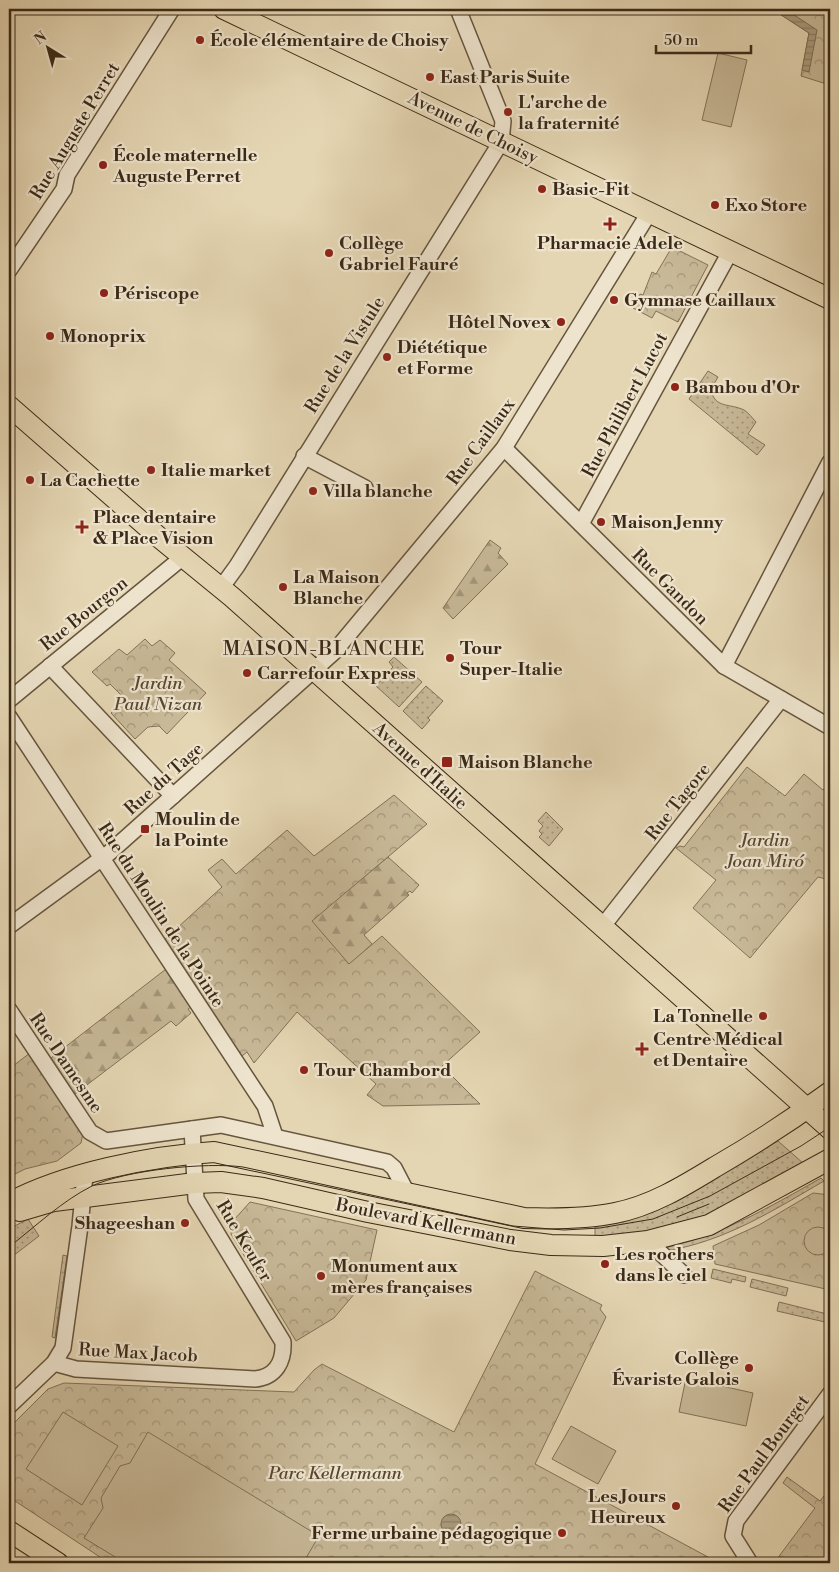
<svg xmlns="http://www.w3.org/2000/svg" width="839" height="1572" font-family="'Libre Bodoni',serif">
<defs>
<pattern id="grass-dots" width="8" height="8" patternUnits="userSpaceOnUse" patternTransform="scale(1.25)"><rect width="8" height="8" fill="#c8b998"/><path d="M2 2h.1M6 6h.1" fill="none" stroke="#a4977b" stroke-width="1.8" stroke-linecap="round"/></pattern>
<pattern id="forest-firs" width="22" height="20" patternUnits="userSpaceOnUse" patternTransform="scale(1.25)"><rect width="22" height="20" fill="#c8b998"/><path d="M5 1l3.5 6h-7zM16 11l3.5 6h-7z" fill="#a4977b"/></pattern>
<pattern id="park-crowns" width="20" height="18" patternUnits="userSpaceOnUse" patternTransform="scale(1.25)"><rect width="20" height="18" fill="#c8b998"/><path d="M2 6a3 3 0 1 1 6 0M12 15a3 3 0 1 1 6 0" fill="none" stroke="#a4977b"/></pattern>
<pattern id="water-rules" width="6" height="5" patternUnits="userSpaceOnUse" patternTransform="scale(1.25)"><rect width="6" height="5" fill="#ab9c7e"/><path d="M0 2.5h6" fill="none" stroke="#8c7f66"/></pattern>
</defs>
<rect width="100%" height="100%" fill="#e5d6b3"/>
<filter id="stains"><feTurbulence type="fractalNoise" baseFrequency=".004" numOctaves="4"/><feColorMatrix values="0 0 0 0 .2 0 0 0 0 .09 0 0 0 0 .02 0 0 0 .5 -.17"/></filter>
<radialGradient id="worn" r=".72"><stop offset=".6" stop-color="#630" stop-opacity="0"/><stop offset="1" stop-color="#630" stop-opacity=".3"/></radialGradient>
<g fill="url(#grass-dots)" stroke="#827258">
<path d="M708 371 718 377 711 389C714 409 730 403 744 410 749 413 752 418 756 422L748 434 765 445 757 455 689 399Z"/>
<polygon points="394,657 422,682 399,707 376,686 393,667 389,662"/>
<polygon points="426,686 443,701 428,718 430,720 422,729 403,711"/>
<polygon points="546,812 563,829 549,846 539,837 542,834 539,831 543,826 538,821"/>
<polygon points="778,1141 804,1164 721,1210 686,1225 595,1243 595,1223 691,1190"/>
<path d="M821 1178 824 1181C774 1210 724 1242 665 1251L664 1248C722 1235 770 1207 821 1178Z"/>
<polygon points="28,1219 39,1236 9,1259 9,1229"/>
<polygon points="63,1255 67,1256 55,1338 52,1337"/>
<polygon points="713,1269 746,1277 745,1282 732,1279 731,1283 711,1278"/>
<polygon points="752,1279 788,1288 786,1296 750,1287"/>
<polygon points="779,1302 827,1314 825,1322 777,1311"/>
</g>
<g fill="url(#forest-firs)" stroke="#827258">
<polygon points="490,540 501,548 498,553 508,564 453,619 443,608"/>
<polygon points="388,857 419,885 412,893 410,891 407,893 409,895 364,935 372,944 349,965 311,921"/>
<polygon points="166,969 191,1007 188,1009 191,1013 176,1026 171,1021 75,1094 51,1058"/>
</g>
<g fill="url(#park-crowns)" stroke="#827258">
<polygon points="772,9 830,9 830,85 801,76 809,33"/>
<polygon points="672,247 708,265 678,322 656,311 652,318 633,308 640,294 643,295 652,272 656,274"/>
<polygon points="145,639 152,646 160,640 175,653 169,660 206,693 167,734 159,726 148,727 135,739 111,713 125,699 110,684 107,686 92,672 119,649 127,655"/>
<polygon points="747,767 785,796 804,774 823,790 830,782 830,880 818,877 750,958 693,908 716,880 676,848 680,846 684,847"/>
<polygon points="394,795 427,824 312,921 349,964 382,936 480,1032 442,1066 480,1104 383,1106 367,1095 376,1084 297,1012 254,1063 247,1052 242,1056 165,939 222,887 208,870 222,859 236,874 287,830 314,856"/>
<polygon points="30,1053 83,1133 81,1143 57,1161 25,1169 9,1177 9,1069"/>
<polygon points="813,1193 830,1195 830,1290 715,1264 713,1246 759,1225"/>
<polygon points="250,1202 377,1230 366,1280 334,1318 296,1341 231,1234 233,1221"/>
<polygon points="535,1271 602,1305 600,1309 606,1317 535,1464 708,1557 698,1563 109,1563 9,1497 9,1428 48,1389 64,1383 294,1392 314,1370 322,1364 454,1432"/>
<polygon points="787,1477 820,1501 830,1488 830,1563 774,1563 815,1508 783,1483"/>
</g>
<g fill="#c8b998" stroke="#827258">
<polygon points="718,53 747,60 731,127 702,120"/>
<circle cx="818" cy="1241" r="14"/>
<polygon points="686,1378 753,1393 746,1426 679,1412"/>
<polygon points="63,1412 118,1446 82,1505 26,1469"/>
<polygon points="571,1426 616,1451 598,1484 552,1459"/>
<polygon points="148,1432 319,1536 303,1563 125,1563 84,1538 103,1508 101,1498 120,1466 130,1463"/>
</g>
<g fill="url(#water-rules)" stroke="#7e6e55">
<polygon points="772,9 785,9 817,30 809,72 802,70 809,33"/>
<circle cx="451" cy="1524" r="10"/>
</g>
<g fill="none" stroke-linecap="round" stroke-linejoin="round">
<g stroke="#66553e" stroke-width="18">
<g id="minor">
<polyline points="9,270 64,189 67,175 172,9"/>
<polyline points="504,448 724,666 830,727"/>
<polyline points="304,456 365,488"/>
<polyline points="581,524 730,252"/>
<polyline points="221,588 237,566 501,142 503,121 458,9"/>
<polyline points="50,666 173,796"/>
<polyline points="724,666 830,462"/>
<polyline points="9,700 183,557"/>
<polyline points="9,717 265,1106 275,1136"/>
<polyline points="9,926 109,853 334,652 504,448 649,213"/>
<polyline points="602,927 781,699"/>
<polyline points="9,1010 90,1132 106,1141 221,1125 387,1162 394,1168 407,1193"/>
<polyline points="648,1241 684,1275"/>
<path d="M54 1363 76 1369 255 1379C276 1377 284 1361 283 1342L196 1199 192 1129"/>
<polyline points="9,1406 54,1363 63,1348 80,1226 85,1175"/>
<polyline points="750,1563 733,1536 736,1521 830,1394"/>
</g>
</g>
<g stroke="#3b2a17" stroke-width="22">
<g id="major">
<polyline points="224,9 830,299"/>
<polyline points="9,406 161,539 232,597 830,1129"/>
<path d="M9 1203C65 1173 151 1156 214 1152L524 1218C554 1219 585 1219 615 1213 651 1206 684 1186 715 1167 755 1144 793 1119 830 1092"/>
<polyline points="20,1211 54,1201 195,1183 221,1182 263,1188 368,1212 510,1240 551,1245 603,1246 648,1241 709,1225 830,1159"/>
<polyline points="9,1531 58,1563"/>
</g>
</g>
<use href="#minor" stroke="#eee4ce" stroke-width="15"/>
<use href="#major" stroke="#e5d6b3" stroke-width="20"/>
<g stroke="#3b2a17" stroke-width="1">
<polyline points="677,1217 709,1204"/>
<path d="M9 1247C36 1226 62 1201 92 1186 126 1170 206 1162 243 1167L513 1226 564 1230 600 1228 653 1219 710 1196 801 1146 830 1127"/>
</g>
</g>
<g fill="#8f2418" stroke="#eee4ce" stroke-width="2">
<circle cx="200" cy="40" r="5"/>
<circle cx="430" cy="77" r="5"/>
<circle cx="508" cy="112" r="5"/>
<circle cx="103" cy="165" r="5"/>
<circle cx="542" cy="189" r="5"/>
<circle cx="715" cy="205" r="5"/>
<path d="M607.5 216.5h5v5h5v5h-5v5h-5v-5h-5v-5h5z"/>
<circle cx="329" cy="253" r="5"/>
<circle cx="104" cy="293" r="5"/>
<circle cx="614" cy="300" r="5"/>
<circle cx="561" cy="322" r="5"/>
<circle cx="50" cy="336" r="5"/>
<circle cx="387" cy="357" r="5"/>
<circle cx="675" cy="387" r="5"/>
<circle cx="151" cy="470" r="5"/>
<circle cx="30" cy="480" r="5"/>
<circle cx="313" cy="491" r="5"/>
<circle cx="601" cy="522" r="5"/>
<path d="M79.5 519.5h5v5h5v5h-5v5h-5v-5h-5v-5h5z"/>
<circle cx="283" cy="587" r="5"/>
<circle cx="450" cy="658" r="5"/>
<circle cx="247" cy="673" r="5"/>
<rect x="441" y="756" width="12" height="12" rx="2.5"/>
<rect x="140" y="824" width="10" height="10" rx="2.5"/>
<circle cx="763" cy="1016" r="5"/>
<path d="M639.5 1041.5h5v5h5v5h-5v5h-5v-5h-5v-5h5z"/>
<circle cx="304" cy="1070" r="5"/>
<circle cx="185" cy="1223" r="5"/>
<circle cx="605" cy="1264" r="5"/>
<circle cx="321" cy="1276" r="5"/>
<circle cx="749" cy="1368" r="5"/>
<circle cx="676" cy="1506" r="5"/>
<circle cx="562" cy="1533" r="5"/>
</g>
<g text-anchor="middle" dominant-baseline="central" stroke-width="4.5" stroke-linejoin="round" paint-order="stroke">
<g font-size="18" font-weight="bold" fill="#3b2a17" stroke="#eee4ce" text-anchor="start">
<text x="210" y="40">École élémentaire de Choisy</text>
<text x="440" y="77">East Paris Suite</text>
<text x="518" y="102">L'arche de<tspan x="518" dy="21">la fraternité</tspan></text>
<text x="113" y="155">École maternelle<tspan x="113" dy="21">Auguste Perret</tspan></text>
<text x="552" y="189">Basic-Fit</text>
<text x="725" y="205">Exo Store</text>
<text x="339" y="243">Collège<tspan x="339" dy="21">Gabriel Fauré</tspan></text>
<text x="610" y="243" text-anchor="middle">Pharmacie Adele</text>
<text x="114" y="293">Périscope</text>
<text x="624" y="300">Gymnase Caillaux</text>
<text x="551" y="322" text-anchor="end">Hôtel Novex</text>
<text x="60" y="336">Monoprix</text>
<text x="397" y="347">Diététique<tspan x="397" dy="21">et Forme</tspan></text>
<text x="685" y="387">Bambou d'Or</text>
<text x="161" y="470">Italie market</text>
<text x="40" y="480">La Cachette</text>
<text x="323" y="491">Villa blanche</text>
<text x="93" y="517">Place dentaire<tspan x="93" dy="21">&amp; Place Vision</tspan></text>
<text x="611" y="522">Maison Jenny</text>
<text x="293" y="577">La Maison<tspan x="293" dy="21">Blanche</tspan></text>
<text x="460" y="648">Tour<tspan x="460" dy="21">Super-Italie</tspan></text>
<text x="257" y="673">Carrefour Express</text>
<text x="458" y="762">Maison Blanche</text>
<text x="155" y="819">Moulin de<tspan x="155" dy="21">la Pointe</tspan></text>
<text x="753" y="1016" text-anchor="end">La Tonnelle</text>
<text x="653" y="1039">Centre Médical<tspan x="653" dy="21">et Dentaire</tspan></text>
<text x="314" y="1070">Tour Chambord</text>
<text x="175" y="1223" text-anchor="end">Shageeshan</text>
<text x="615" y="1254">Les rochers<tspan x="615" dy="21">dans le ciel</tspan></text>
<text x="331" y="1266">Monument aux<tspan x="331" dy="21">mères françaises</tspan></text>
<text x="739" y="1358" text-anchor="end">Collège<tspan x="739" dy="21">Évariste Galois</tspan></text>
<text x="666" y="1496" text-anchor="end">Les Jours<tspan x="666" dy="21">Heureux</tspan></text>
<text x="552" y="1533" text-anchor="end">Ferme urbaine pédagogique</text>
</g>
<g font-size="18" fill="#3b2a17" stroke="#eee4ce">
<text transform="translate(473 128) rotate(26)">Avenue de Choisy</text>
<text transform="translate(75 131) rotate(-59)">Rue Auguste Perret</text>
<text transform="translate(345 355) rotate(-58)">Rue de la Vistule</text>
<text transform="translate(625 405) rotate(-62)">Rue Philibert Lucot</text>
<text transform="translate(481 442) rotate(-54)">Rue Caillaux</text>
<text transform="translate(670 587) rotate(45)">Rue Gandon</text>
<text transform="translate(84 614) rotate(-39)">Rue Bourgon</text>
<text transform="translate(420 766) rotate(42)">Avenue d'Italie</text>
<text transform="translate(164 779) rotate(-42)">Rue du Tage</text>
<text transform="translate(678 802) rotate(-52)">Rue Tagore</text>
<text transform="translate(161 915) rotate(57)">Rue du Moulin de la Pointe</text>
<text transform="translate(66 1063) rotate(56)">Rue Damesme</text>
<text transform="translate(426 1222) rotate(11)">Boulevard Kellermann</text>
<text transform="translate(244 1241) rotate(59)">Rue Keufer</text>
<text transform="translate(138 1353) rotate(3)">Rue Max Jacob</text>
<text transform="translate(764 1454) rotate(-54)">Rue Paul Bourget</text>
</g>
<g font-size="18" font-style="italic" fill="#574731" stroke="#eee4ce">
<text x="158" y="683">Jardin<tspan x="158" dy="21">Paul Nizan</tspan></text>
<text x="765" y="840">Jardin<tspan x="765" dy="21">Joan Miró</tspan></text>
<text x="335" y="1473">Parc Kellermann</text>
</g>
<g font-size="20" letter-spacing="1" fill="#3b2a17" stroke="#eee4ce">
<text x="324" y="649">MAISON-BLANCHE</text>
</g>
</g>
<rect width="839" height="1572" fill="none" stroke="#e5d6b3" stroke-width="30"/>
<rect x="10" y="10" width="819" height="1552" fill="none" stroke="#3b2a17" stroke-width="2.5"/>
<rect x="15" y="15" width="809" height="1542" fill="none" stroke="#3b2a17"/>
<g transform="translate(48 48) rotate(323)" stroke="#eee4ce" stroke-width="4" paint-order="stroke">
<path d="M0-4L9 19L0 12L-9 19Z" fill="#3b2a17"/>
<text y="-8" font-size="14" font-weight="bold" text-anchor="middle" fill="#3b2a17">N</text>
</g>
<path d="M656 45v8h95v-8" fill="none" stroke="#3b2a17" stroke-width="2.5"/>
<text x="664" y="45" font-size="15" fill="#3b2a17" stroke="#eee4ce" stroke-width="4" paint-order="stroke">50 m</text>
<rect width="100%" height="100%" filter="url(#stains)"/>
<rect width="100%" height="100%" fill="url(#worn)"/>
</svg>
